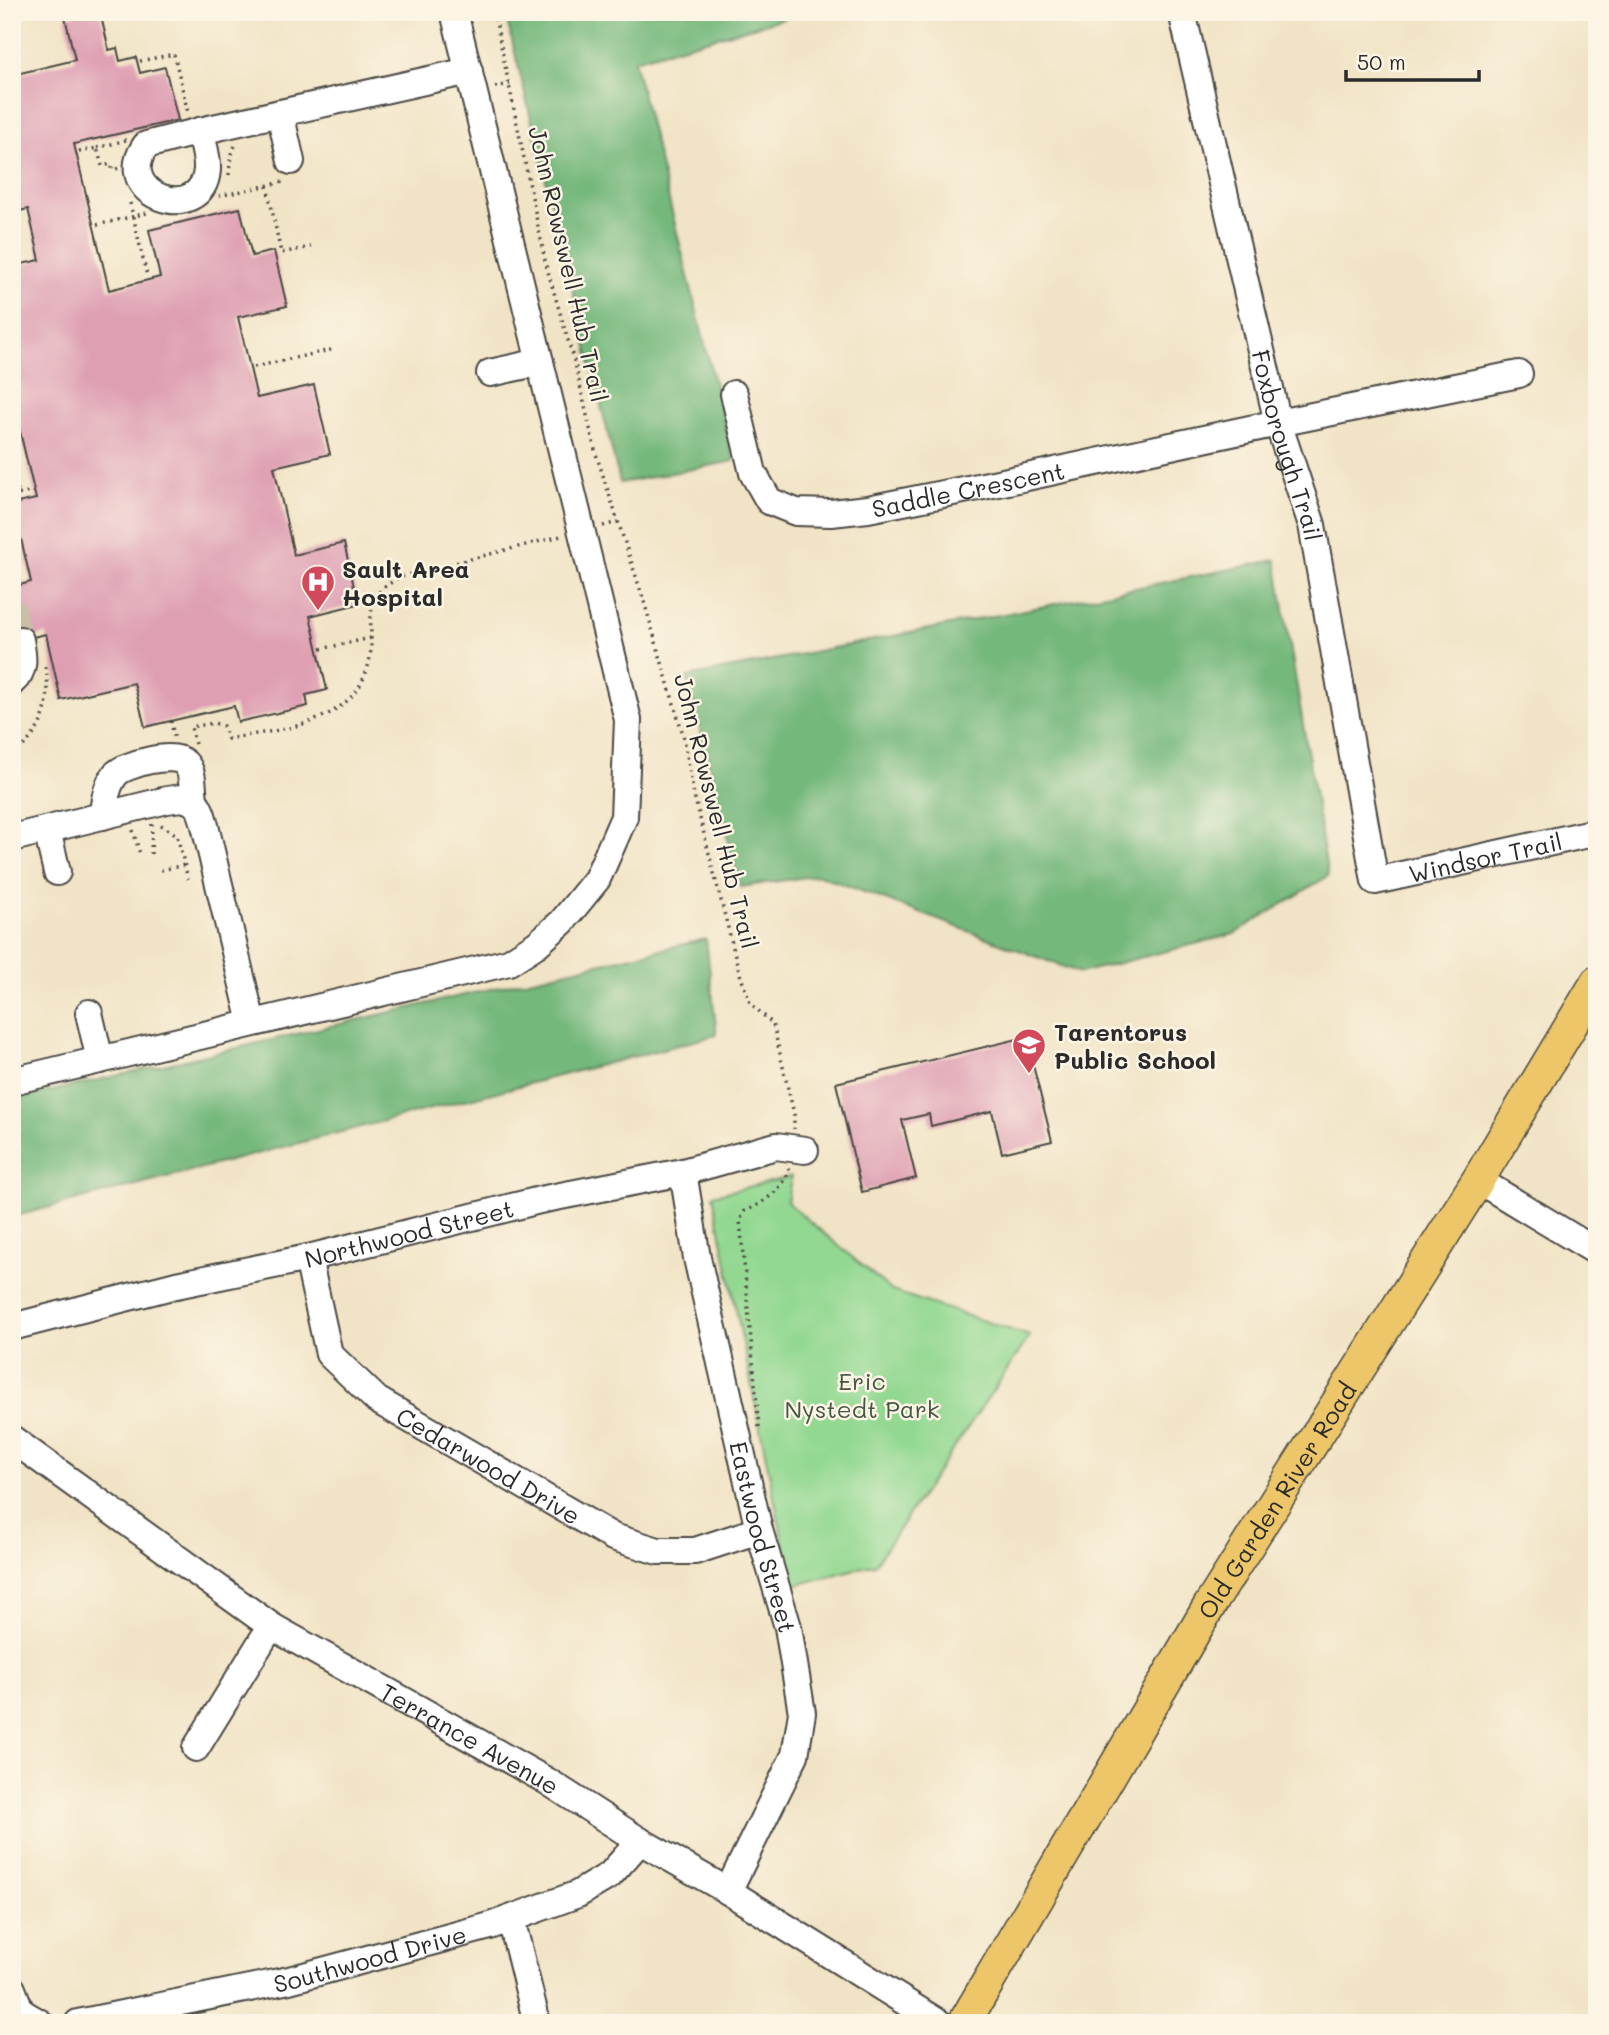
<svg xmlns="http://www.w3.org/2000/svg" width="1609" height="2035" font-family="Mali,sans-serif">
<rect width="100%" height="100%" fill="#fcf5e5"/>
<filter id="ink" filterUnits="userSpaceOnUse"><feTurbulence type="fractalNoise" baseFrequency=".0143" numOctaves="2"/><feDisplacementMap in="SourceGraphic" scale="14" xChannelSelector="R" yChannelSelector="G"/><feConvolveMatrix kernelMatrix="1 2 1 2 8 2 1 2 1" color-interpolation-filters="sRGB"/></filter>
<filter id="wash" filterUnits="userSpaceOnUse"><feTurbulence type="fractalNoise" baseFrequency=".00686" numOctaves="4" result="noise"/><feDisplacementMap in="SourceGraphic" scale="28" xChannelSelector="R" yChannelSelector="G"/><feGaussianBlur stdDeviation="1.57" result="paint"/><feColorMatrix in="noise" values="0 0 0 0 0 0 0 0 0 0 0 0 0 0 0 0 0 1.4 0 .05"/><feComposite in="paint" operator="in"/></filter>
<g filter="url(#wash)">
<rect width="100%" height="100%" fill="#f1e3c5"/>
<polygon fill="#92d891" stroke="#5e825e" stroke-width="2" points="791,1177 787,1202 892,1291 1030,1336 875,1564 792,1586 713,1195"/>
<g fill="#75b87b" stroke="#507253" stroke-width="2">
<polygon points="505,12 807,12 634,60 734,461 620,483"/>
<polygon points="1276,560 1328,876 1234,934 1080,973 819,875 740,887 687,677"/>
<polygon points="706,939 717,1035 12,1217 12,1100"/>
</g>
<g id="blocks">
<g fill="#de9fb2">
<polygon points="85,12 100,12 109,50 117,48 120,61 136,57 140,73 165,67 178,120 74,144 109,290 160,277 149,230 240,208 252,256 274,251 287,306 238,317 257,398 314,385 330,454 274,467 294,555 344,543 358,604 310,616 327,690 306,695 308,706 238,722 234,706 145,727 134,683 61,700 46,634 12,642 12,587 31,582 13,504 36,499 12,398 12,266 40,260 28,209 12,213 12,75 75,60 65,17"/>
<polygon points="1026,1037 1052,1141 1002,1153 992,1111 931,1126 929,1114 902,1120 916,1178 862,1192 836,1083"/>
</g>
</g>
</g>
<g filter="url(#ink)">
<use href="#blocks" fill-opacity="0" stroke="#494742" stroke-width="2"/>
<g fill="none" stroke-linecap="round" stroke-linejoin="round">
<polyline stroke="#c9bea6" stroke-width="26" stroke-dasharray="26 13" stroke-linecap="butt" points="12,605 20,640"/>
<g stroke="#494742" stroke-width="30">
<g id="minor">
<path id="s1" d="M1182 12 1278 423 1312 525 1375 881 1597 832"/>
<polyline points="280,113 291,161"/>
<polyline points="200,131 469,71"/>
<path d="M200 131C203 143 208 157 207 170 202 226 110 196 146 145Z"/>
<polyline points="490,373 540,362"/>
<path id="s2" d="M734 394 753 473 769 501 796 512 831 513 868 509 1008 481 1278 423 1519 374"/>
<path d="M12 682C26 670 23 657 20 640"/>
<path d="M103 816C104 802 106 787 115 775 124 764 174 751 185 763 194 772 192 787 194 799 196 806 196 801 199 808 203 815 205 826 207 834L252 1023"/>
<polyline points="47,830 57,872"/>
<polyline points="12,838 167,800 182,798 194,802"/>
<polyline points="89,1013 100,1060"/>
<polyline points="12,1081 509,962 537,944 562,922 597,879 624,817 628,720 454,12"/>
<path id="s3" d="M683 1172 697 1258 759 1530 788 1627 802 1713 795 1755 728 1891"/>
<polyline points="1478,1180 1597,1252"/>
<path id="s4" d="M308 1258 329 1354 377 1400 613 1537 658 1551H695L759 1530"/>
<path id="s5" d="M12 1327 176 1285 308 1258 540 1200 683 1172 776 1146 805 1150"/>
<path id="s6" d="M12 1439 271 1626 547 1781 640 1841 728 1891 939 2023"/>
<polyline points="196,1748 271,1626"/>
<polyline points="511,1919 537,2023"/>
<polyline points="12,1989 21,2012 40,2023"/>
<path id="s7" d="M78 2023 289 1980 490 1926 578 1894 610 1875 640 1841"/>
</g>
</g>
<g stroke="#494742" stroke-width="35">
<g id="major">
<path id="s8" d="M964 2023 1210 1605 1478 1180 1597 982"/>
</g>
</g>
<g stroke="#494742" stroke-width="3.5" stroke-dasharray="2 5" stroke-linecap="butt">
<polyline points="494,12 546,265 575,364 596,454 643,598 684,738 693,791 739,971 750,1003 773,1024 794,1114 794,1129"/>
<polyline points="140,61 174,54 188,113"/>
<polyline points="495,87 510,84"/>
<polyline points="97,148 126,140"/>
<polyline points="79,152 97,148 102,166 111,164 113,170 119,168"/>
<polyline points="229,175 231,154 235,146"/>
<polyline points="267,186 281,253 311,247"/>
<polyline points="219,196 283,182"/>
<polyline points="130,203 147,276"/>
<polyline points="97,225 147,213"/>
<polyline points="254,367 335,349"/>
<polyline points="12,469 19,495"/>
<polyline points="12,496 34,491"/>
<polyline points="603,526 618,522"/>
<polyline points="321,649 371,638"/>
<polyline points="171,721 174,737"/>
<path d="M195 744 191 727 214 723 223 726 228 739C267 731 318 729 349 699 363 686 371 664 371 646 372 626 366 606 382 589 386 585 394 581 400 577L561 536"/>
<path d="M12 754C44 735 53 699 45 666"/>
<polyline points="161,825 177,835 188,879"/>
<polyline points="133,830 140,854"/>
<polyline points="151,854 152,824"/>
<polyline points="161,870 185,865"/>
<path d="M759 1427 740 1220 745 1211C762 1204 786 1188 789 1168"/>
</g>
<use href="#minor" stroke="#fff" stroke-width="26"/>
<use href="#major" stroke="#ecc669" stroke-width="32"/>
</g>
</g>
<defs>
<g id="hospital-pin" transform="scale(1.75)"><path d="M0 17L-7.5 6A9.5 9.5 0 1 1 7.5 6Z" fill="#d1495b" stroke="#fcf5e5"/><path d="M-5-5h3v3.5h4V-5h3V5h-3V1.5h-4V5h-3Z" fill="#fff"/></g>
<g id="school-pin" transform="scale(1.75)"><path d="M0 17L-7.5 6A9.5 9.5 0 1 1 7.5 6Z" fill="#d1495b" stroke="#fcf5e5"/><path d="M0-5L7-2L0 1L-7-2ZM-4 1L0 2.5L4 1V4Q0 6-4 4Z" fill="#fff"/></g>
</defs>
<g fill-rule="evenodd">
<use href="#hospital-pin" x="318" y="582"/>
<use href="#school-pin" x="1029" y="1045"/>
</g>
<g text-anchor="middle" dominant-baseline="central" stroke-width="5" stroke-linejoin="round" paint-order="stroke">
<g font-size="24" fill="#2b2b2b" stroke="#fcf5e5">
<text transform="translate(569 264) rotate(77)">John Rowswell Hub Trail</text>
<text stroke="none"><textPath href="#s1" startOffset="446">Foxborough Trail</textPath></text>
<text stroke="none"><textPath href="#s2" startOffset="317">Saddle Crescent</textPath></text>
<text transform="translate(717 811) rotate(76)">John Rowswell Hub Trail</text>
<text stroke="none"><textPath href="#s1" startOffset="1004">Windsor Trail</textPath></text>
<text stroke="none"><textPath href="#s5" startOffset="408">Northwood Street</textPath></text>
<text stroke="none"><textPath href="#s4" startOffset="294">Cedarwood Drive</textPath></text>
<text stroke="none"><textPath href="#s8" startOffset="609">Old Garden River Road</textPath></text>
<text stroke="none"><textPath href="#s3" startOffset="374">Eastwood Street</textPath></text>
<text stroke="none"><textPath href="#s6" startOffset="548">Terrance Avenue</textPath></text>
<text stroke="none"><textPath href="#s7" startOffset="299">Southwood Drive</textPath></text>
</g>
<g font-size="24" font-weight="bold" fill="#2b2b2b" stroke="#fcf5e5" text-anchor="start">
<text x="342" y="568">Sault Area<tspan x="342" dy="28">Hospital</tspan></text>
<text x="1054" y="1031">Tarentorus<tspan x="1054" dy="28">Public School</tspan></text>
</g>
<g font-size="24" fill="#455644" stroke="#fcf5e5">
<text x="862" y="1380">Eric<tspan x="862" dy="28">Nystedt Park</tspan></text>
</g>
</g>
<rect width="1609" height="2035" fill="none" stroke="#fcf5e5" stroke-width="42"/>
<path d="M1346 70v10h133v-10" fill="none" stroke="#2b2b2b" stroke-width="3.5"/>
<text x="1357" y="70" font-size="21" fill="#2b2b2b" stroke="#fcf5e5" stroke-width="5" paint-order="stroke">50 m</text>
</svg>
